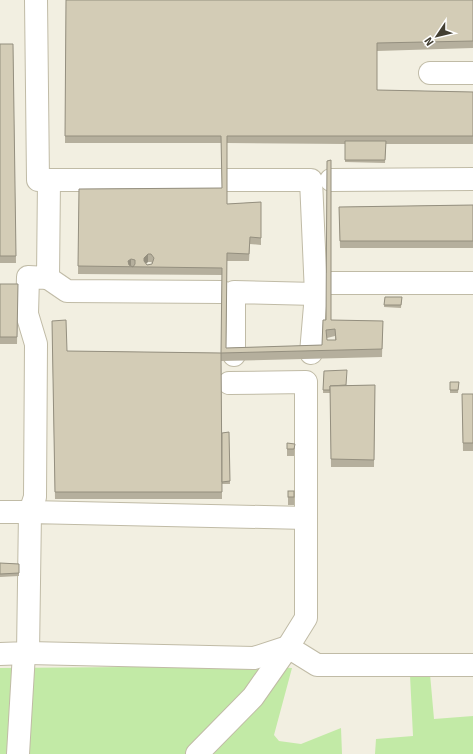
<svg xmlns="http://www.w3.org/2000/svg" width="473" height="754" font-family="Signika,sans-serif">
<rect width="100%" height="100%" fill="#f2efe1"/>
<g fill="#c2eaa6">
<polygon points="255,666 292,668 274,735 279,741 301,744 341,728 342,754 0,754 0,668"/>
<polygon points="430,674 434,719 473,716 473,754 375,754 376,739 413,736 410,675"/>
</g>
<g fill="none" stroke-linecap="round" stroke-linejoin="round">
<g stroke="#c0bba6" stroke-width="24">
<g id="minor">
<polyline points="36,0 38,180 222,180"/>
<polyline points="430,73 473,73"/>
<polyline points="227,180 311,180 316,294"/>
<polyline points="331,180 473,179"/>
<polyline points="48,278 67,291 222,292"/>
<polyline points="331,283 473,283"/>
<polyline points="234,355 234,292 316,294 311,353"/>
<polyline points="229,383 306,382 306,618 288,647 317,665 473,665"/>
<polyline points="0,512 30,512 35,497 36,344 27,314 28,277 48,278 49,180"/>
<polyline points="28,653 254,658 288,647"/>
<polyline points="0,654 28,653 30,512 306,518"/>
<polyline points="18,754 24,653"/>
<polyline points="197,754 253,697 288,647"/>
</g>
</g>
<use href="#minor" stroke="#fff" stroke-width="22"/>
</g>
<g fill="#b5af9d" fill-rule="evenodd">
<path d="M66 0H473V48L377 51V90L473 92V144H386L385 163 345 162V144L227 143V204L261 202V245L250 244 249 261H227L226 348 322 345 323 320 383 321 382 357 221 361 222 499H55L52 321 67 351 221 353 222 275 78 274 79 189 222 188 221 143H65ZM148 262H151L152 263V264L147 265 146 263ZM335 336V340H327V338Z"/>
<polygon points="0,44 13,44 16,263 0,263"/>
<polygon points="473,205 473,248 340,248 339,207"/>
<polygon points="0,284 18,284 17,344 0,344"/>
<polygon points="385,297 402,297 401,308 384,307"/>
<polygon points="324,371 346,385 375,385 374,467 331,467 330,393 323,393"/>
<polygon points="459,382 458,393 450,393 450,390"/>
<polygon points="462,394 473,394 473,451 463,451"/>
<polygon points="229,432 230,484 222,484 222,433"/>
<polygon points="295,444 294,456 287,456 287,449"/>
<rect x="288" y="491" width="6" height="14"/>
<polygon points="0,563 19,564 19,576 0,577"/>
</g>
<g fill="#948f7f">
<polygon points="148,254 148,262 144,265 144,268 144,258"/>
<polygon points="131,259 131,266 128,267 128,261"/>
</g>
<g fill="#d3ccb6" stroke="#948f7f" fill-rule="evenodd">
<path d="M66 0H473V41L377 43V90L473 92V136H227V204L261 202V238L250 237 249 254 227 253 226 348 322 345 323 320H326L327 161 331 160V320L383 321 382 349 221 353 222 268 78 266 79 189 222 188 221 136H65ZM148 254H151L154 258 152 264 147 265 144 261V258ZM131 259 135 260V264L133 267 129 265 128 261ZM335 329 336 340H327L326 330Z"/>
<polygon points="0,44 13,44 16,256 0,256"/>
<polygon points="345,141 386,141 385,160 345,160"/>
<polygon points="473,205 473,241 340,241 339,207"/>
<polygon points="0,284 18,284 17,337 0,337"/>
<polygon points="385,297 402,297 401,305 384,305"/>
<polygon points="66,320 67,351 221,353 222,492 55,492 52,321"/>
<polygon points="347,370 346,385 330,386 330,390 323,390 324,371"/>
<polygon points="450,382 459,382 458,390 450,390"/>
<polygon points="375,385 374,460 331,459 330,386"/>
<polygon points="462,394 473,394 473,443 463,443"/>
<polygon points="229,432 230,481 222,482 222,433"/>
<polygon points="287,443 295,444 294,449 287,449"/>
<rect x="288" y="491" width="6" height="6"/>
<polygon points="0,563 19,564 19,573 0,574"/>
</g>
<g transform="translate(437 36) rotate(235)" stroke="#ffffff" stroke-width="3" paint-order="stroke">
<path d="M0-3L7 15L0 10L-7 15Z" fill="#433f32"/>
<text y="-6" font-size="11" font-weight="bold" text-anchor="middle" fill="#433f32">N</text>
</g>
</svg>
